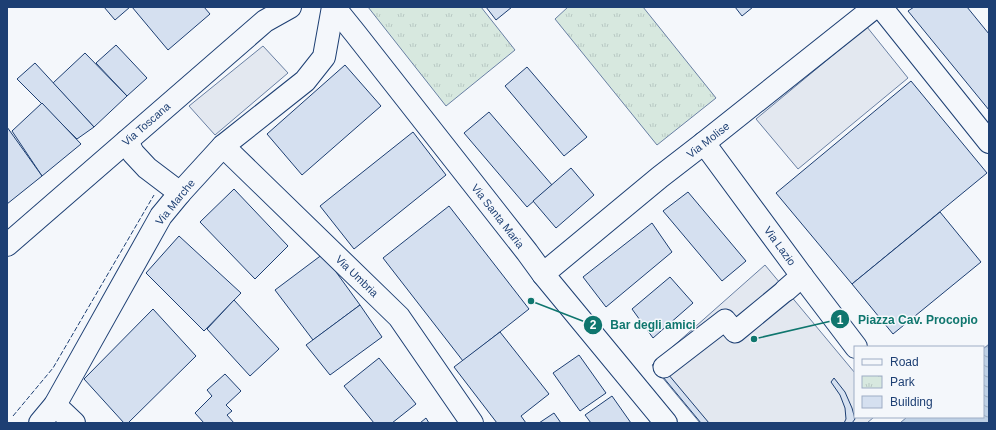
<svg xmlns="http://www.w3.org/2000/svg" width="996" height="430" font-family="Helvetica,sans-serif">
<defs>
<pattern id="park-tufts" width="24" height="20" patternUnits="userSpaceOnUse"><rect width="24" height="20" fill="#d7e8df"/><path d="M3 7l-1-3M5 7V3M7 7l1-3M15 17l-1-3M17 17v-4M19 17l1-3" fill="none" stroke="#b8c8c3"/></pattern>
<pattern id="water-waves" width="16" height="10" patternUnits="userSpaceOnUse"><rect width="16" height="10" fill="#bed0e5"/><path d="M0 5q4-4 8 0t8 0" fill="none" stroke="#9aaabe"/></pattern>
</defs>
<rect width="100%" height="100%" fill="#f4f7fb"/>
<g fill="url(#park-tufts)" stroke="#687fa3">
<polygon points="368,7 481,7 515,50 446,106"/>
<polygon points="568,7 643,7 716,98 657,145 555,19"/>
</g>
<g fill="#e3e8f0" stroke="#687fa3">
<polygon points="867,27 908,78 798,169 756,119"/>
<polygon points="263,46 288,73 215,135 189,106"/>
<polygon points="765,265 855,373 855,417 874,417 867,423 700,423 652,365"/>
</g>
<polygon fill="url(#water-waves)" stroke="#687fa3" points="989,344 989,423 900,423 907,417 983,417 983,349"/>
<g fill="#d5e0f0" stroke="#1d3f73">
<polygon points="104,7 130,7 115,20"/>
<polygon points="132,7 204,7 210,14 168,50"/>
<polygon points="486,7 512,7 496,20"/>
<polygon points="735,7 753,7 742,16"/>
<polygon points="914,7 967,7 989,34 989,110 908,11"/>
<polygon points="116,45 147,78 127,96 96,63"/>
<polygon points="85,53 127,96 94,127 53,83"/>
<polygon points="35,63 94,127 77,139 17,79"/>
<polygon points="345,65 381,106 302,175 267,134"/>
<polygon points="527,67 587,137 564,156 505,86"/>
<polygon points="911,81 987,173 852,284 776,193"/>
<polygon points="42,103 81,144 42,176 12,131"/>
<polygon points="489,112 552,185 527,207 464,133"/>
<polygon points="7,127 42,176 7,204"/>
<polygon points="413,132 446,175 354,249 320,206"/>
<polygon points="571,168 594,195 556,228 533,201"/>
<polygon points="234,189 288,246 255,279 200,222"/>
<polygon points="688,192 746,261 722,281 663,211"/>
<polygon points="449,206 529,309 463,361 383,258"/>
<polygon points="940,212 981,262 893,334 852,284"/>
<polygon points="652,223 672,252 606,307 583,277"/>
<polygon points="179,236 241,293 204,331 146,273"/>
<polygon points="323,254 360,305 313,340 275,290"/>
<polygon points="670,277 693,303 653,338 632,309"/>
<polygon points="234,300 279,349 250,376 207,329"/>
<polygon points="360,305 382,337 330,375 306,345"/>
<polygon points="153,309 196,356 128,423 124,423 84,379"/>
<polygon points="500,332 549,394 521,416 526,423 497,423 454,367"/>
<polygon points="579,355 606,393 580,411 553,373"/>
<polygon points="379,358 416,404 392,423 374,423 344,386"/>
<polygon points="225,374 241,391 226,405 232,411 227,415 234,423 204,423 195,413 212,396 207,390"/>
<polygon points="668,374 709,423 701,423 663,377"/>
<polygon points="834,378 845,392 852,408 855,419 852,423 844,423 846,419 845,408 840,395 831,382"/>
<polygon points="612,396 631,423 591,423 585,415"/>
<polygon points="554,413 561,423 539,423"/>
<polygon points="426,418 429,423 420,423"/>
</g>
<g fill="none" stroke-linecap="round" stroke-linejoin="round">
<g stroke="#1d3f73" stroke-width="23">
<polyline id="pedestrian" points="664,367 725,320 735,332 786,290"/>
</g>
<g stroke="#1d3f73" stroke-width="24">
<g id="minor">
<polyline points="881,7 989,142"/>
<polyline points="127,141 133,153 147,168 180,193"/>
<polyline points="704,143 802,276 856,347"/>
<polyline points="223,146 399,317 472,423"/>
<polyline points="7,245 265,21 290,7"/>
<polyline points="543,274 660,177 704,143 875,7"/>
<polyline points="786,290 802,276"/>
<polyline points="55,405 74,423"/>
<polyline points="40,423 55,405 161,216 180,193 223,146 305,81 324,57 333,7"/>
</g>
</g>
<g stroke="#1d3f73" stroke-width="24">
<polyline id="tertiary" points="334,7 355,33 527,252 543,274 666,423"/>
</g>
<use href="#pedestrian" stroke="#f4f7fb" stroke-width="21"/>
<use href="#minor" stroke="#f4f7fb" stroke-width="22"/>
<use href="#tertiary" stroke="#f4f7fb" stroke-width="22"/>
<polyline stroke="#1d3f73" stroke-width="1" stroke-dasharray="5 2" stroke-linecap="butt" points="13,416 53,368 154,195"/>
</g>
<g text-anchor="middle" dominant-baseline="central" stroke-width="3" stroke-linejoin="round" paint-order="stroke">
<g font-size="11" fill="#1d3f73" stroke="#f4f7fb">
<text transform="translate(146 124) rotate(-41)">Via Toscana</text>
<text transform="translate(708 140) rotate(-38)">Via Molise</text>
<text transform="translate(175 202) rotate(-51)">Via Marche</text>
<text transform="translate(498 216) rotate(52)">Via Santa Maria</text>
<text transform="translate(780 246) rotate(54)">Via Lazio</text>
<text transform="translate(357 276) rotate(44)">Via Umbria</text>
</g>
</g>
<path fill="none" stroke="#0f766e" stroke-width="1.5" d="M754 339L840 319M531 301L593 325"/>
<g fill="#0f766e" stroke="#f4f7fb" stroke-width="1.5">
<circle cx="754" cy="339" r="4"/>
<circle cx="531" cy="301" r="4"/>
<circle cx="840" cy="319" r="10"/>
<circle cx="593" cy="325" r="10"/>
</g>
<g font-size="12" text-anchor="middle" font-weight="bold" fill="#fff">
<text x="840" y="324">1</text>
<text x="593" y="329">2</text>
</g>
<g font-size="12" text-anchor="middle" font-weight="bold" fill="#0f766e" stroke="#f4f7fb" stroke-width="3" stroke-linejoin="round" paint-order="stroke">
<text x="918" y="324">Piazza Cav. Procopio</text>
<text x="653" y="329">Bar degli amici</text>
</g>
<rect width="996" height="430" fill="none" stroke="#1d3f73" stroke-width="16"/>
<rect x="854" y="346" width="130" height="72" fill="#f4f7fb" stroke="#9eadc5"/>
<rect x="862" y="359" width="20" height="6" fill="#f4f7fb" stroke="#9eadc5"/>
<text x="890" y="366" font-size="12" fill="#1d3f73">Road</text>
<rect x="862" y="376" width="20" height="12" fill="url(#park-tufts)" stroke="#9eadc5"/>
<text x="890" y="386" font-size="12" fill="#1d3f73">Park</text>
<rect x="862" y="396" width="20" height="12" fill="#d5e0f0" stroke="#9eadc5"/>
<text x="890" y="406" font-size="12" fill="#1d3f73">Building</text>
</svg>
